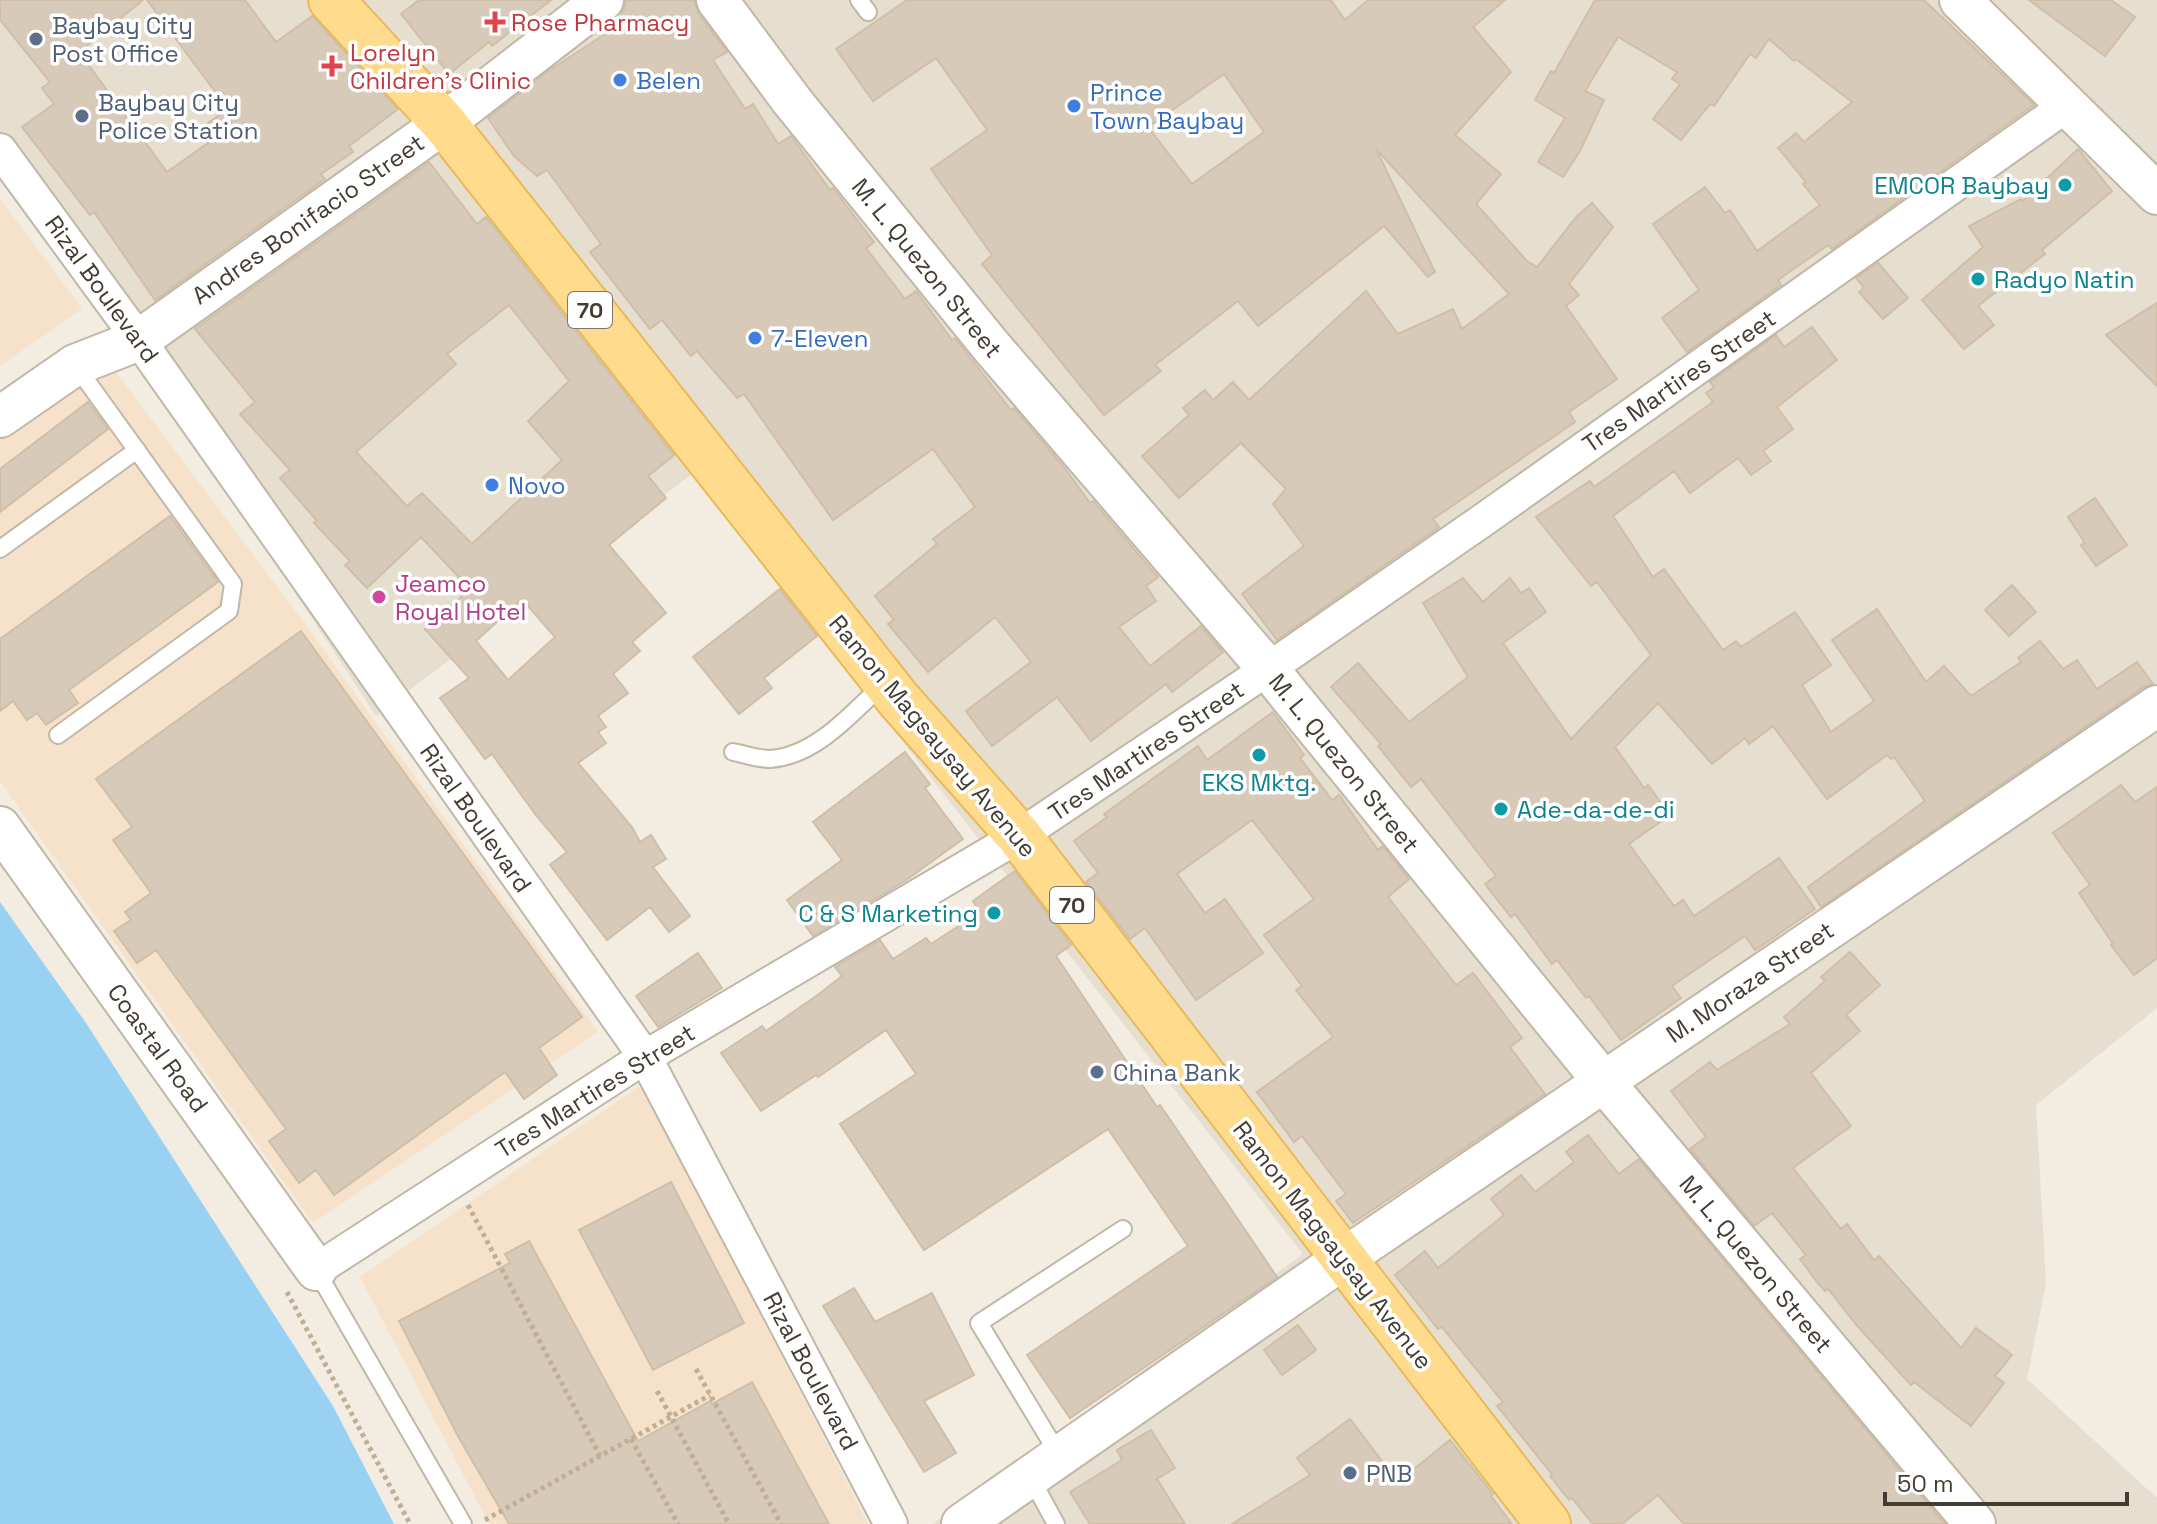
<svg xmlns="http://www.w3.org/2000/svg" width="2157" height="1524" font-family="'Space Grotesk',sans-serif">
<rect width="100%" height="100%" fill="#f2ece1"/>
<polygon fill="#e6decf" points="0,0 2157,0 2157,1008 2036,1105 2046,1283 2027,1379 2157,1498 2157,1524 933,1524 1303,1254 693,473 376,716 109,308 0,169"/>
<g fill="#f6e2ca">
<polygon points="0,199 82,309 0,366"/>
<polygon points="108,361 300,617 598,1032 313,1223 0,781 0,435"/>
<polygon points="643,1084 868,1524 489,1524 360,1277"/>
</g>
<polygon fill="#99d1f3" points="0,902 86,1023 333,1406 394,1524 0,1524"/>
<g fill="#d7cab9" stroke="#cfbfa9" stroke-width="2" fill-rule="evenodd">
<polygon points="0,0 143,0 79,52 167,172 208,143 198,130 228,109 147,0 245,0 276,42 312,16 398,109 349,146 353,152 321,174 325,179 155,300 94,212 90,215 22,127 54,104 42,88 50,82 0,20"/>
<polygon points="419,0 551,0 492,46 489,42 449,74 401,14"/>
<polygon points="626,0 694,0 699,14 727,52 713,60 745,109 753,104 778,144 791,136 830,190 833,188 874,242 866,248 905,299 916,291 952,340 955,338 1011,410 1014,408 1064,467 1090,503 1093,501 1158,577 1146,586 1156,601 1119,627 1150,666 1201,626 1223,652 1172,692 1166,684 1091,741 1057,697 992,746 966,711 1031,662 995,617 928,672 888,624 894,620 875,596 937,544 933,539 975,507 933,449 833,520 744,394 737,398 697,351 691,356 662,320 650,329 590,252 601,244 547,170 537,176 514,156 488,118 544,74 611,30 608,25 624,9"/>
<path d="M907 0H1331L1345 20 1368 0H1505L1473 27 1511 72 1455 135 1501 174 1476 204 1527 261 1537 267 1577 216 1592 203 1613 227 1569 284 1579 295 1566 306 1617 379 1569 412 1575 422 1433 519 1439 527 1277 640 1242 594 1304 546 1273 504 1286 489 1241 443 1179 498 1142 456 1189 415 1183 408 1205 390 1213 400 1233 382 1249 400 1366 291 1398 334 1453 309 1462 329 1509 294 1376 149 1435 272 1428 277 1384 226 1258 326 1238 301 1155 365 1161 371 1104 415 982 264 992 255 931 169 987 130 936 58 873 101 836 49ZM1224 74 1264 132 1192 184 1148 127Z"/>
<polygon points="1595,0 1924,0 2034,105 1832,249 1828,245 1778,280 1781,285 1687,352 1662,318 1699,290 1653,224 1705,187 1725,213 1730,210 1757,251 1820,205 1803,184 1806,182 1778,148 1796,133 1804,142 1852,102 1796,59 1794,61 1769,39 1756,58 1750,54 1714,106 1710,104 1681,140 1653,119 1680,84 1672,79 1677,72 1618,37 1585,91 1604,100 1580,151 1563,177 1538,162 1565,118 1535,100 1551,71 1554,73"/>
<polygon points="2029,0 2111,0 2135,17 2105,56"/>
<polygon points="2078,149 2112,191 2042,250 2045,254 1978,306 1994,325 1964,349 1922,300 1983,247 1969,226 2021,199 2023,201"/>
<path d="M429 162 477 224 486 217 674 455 648 476 666 498 609 545 666 613 632 642 640 651 613 674 628 693 598 716 606 727 598 732 606 743 578 763 632 827 640 842 651 835 666 859 653 867 690 916 669 932 650 907 607 940 550 865 567 852 535 814 492 754 485 759 440 698 469 678 425 629 470 589 421 537 367 588 345 565 350 561 314 523 317 521 280 478 290 470 240 414 255 402 195 329ZM509 305 569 381 528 421 562 460 472 544 422 493 407 506 356 452 456 364 447 354ZM522 599 555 637 508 680 476 641Z"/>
<polygon points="1878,263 1908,298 1883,319 1859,292 1864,288 1856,278"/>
<polygon points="2157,303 2157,386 2106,335"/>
<polygon points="1812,327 1837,360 1777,407 1793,429 1763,451 1771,461 1751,475 1738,458 1690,493 1674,471 1613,516 1653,577 1664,569 1723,650 1736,641 1741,647 1795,612 1831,665 1802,685 1831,732 1874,701 1832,640 1877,609 1926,682 1944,666 1971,696 2021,662 2018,658 2040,641 2063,669 2077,660 2097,689 2137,662 2153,684 2144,687 1821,907 1808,887 1925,801 1894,757 1891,759 1887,755 1827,799 1773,726 1749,744 1745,738 1712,764 1658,703 1615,747 1644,788 1648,785 1670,815 1629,844 1674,906 1683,900 1694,916 1779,858 1815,909 1755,950 1745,936 1672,986 1681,998 1621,1040 1589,996 1586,998 1557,960 1552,964 1515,914 1511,917 1485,884 1496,876 1421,779 1411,787 1378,746 1381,744 1331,687 1358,663 1409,722 1468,677 1423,603 1463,578 1483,602 1510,578 1521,593 1529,588 1546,612 1503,643 1571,739 1651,655 1597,582 1591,586 1536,517 1590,481 1594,487 1713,402 1706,393 1714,387 1710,382 1776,335 1784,347"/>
<polygon points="88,402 108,429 0,512 0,469"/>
<polygon points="2095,498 2127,545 2096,566 2081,545 2085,543 2068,517"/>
<polygon points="170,516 218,582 69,690 78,703 46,725 37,713 27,720 13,701 0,711 0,639"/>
<polygon points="2012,585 2036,612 2009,636 1985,610"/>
<polygon points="780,589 817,636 764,678 772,688 739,714 693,657"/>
<polygon points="301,631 582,1017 539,1048 557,1075 524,1099 505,1072 334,1195 316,1170 299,1183 269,1141 286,1129 156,950 137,963 114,931 131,920 125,912 151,893 113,840 132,827 96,779"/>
<polygon points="1273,712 1304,755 1300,758 1332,800 1339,795 1378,850 1383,846 1409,879 1388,897 1456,985 1473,973 1522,1038 1510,1047 1545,1094 1353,1223 1336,1201 1346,1194 1302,1136 1294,1142 1257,1092 1333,1037 1296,990 1302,986 1264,935 1314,899 1252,820 1177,874 1205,913 1225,899 1263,953 1196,1000 1145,928 1130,939 1086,882 1098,873 1074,841 1107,817 1104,814 1198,746 1207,760"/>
<polygon points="905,752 930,784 925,788 963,839 905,881 813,936 787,900 842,860 813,822"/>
<polygon points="2121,785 2135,802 2157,787 2157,958 2134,975 2111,945 2113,944 2079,893 2090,885 2053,833"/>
<polygon points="1015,871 1071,945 1056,956 1157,1107 1160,1105 1277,1277 1070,1418 1027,1355 1188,1246 1108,1129 924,1250 840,1124 916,1074 886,1030 818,1077 816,1075 761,1111 721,1053 762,1026 766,1031 819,994 842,976 835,967 880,940 893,959 926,938 931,944 980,912 973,901"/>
<polygon points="1850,952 1880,985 1846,1015 1860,1031 1811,1073 1851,1126 1793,1168 1841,1229 1847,1224 1874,1260 1879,1256 1961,1348 1976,1328 2012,1355 1995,1376 2004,1383 1971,1426 1914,1382 1911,1385 1859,1328 1828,1289 1825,1291 1817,1282 1800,1259 1806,1255 1772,1213 1754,1226 1690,1149 1706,1137 1671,1091 1710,1062 1717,1070 1790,1024 1784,1017 1825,981 1821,977"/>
<polygon points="698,953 722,988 658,1027 636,996"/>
<polygon points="1588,1135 1619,1174 1639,1159 1945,1524 1684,1524 1658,1495 1622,1524 1593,1524 1572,1498 1569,1500 1550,1476 1552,1474 1497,1406 1503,1402 1442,1327 1438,1329 1395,1275 1425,1251 1438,1268 1504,1215 1491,1199 1521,1175 1535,1192 1574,1162 1566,1152"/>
<polygon points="671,1182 744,1323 653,1370 579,1230"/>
<polygon points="529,1241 638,1441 710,1401 712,1404 752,1382 829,1524 509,1524 459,1438 399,1321 510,1263 505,1254"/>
<polygon points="854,1288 875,1322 932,1293 974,1375 924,1401 956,1453 924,1472 823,1306"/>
<polygon points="1298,1325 1316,1350 1282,1375 1264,1350"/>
<polygon points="1350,1419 1398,1482 1450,1440 1493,1494 1491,1496 1512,1524 1232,1524 1310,1475 1297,1458"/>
<polygon points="1151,1430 1175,1468 1157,1479 1185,1524 1090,1524 1070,1492 1122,1460 1117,1450"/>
</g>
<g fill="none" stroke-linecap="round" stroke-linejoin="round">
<g stroke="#c0b7a7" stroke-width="20">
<g id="service">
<polyline points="859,0 868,12"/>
<polyline points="0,549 137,450"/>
<polyline points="58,735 229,611 233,584 76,366"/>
<path d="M733 752C744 754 758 759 770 759 816 756 852 713 884 683"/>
<polyline points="316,1270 463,1524"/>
<polyline points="1059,1455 979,1323 1123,1229"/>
<polyline points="1031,1478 1056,1524"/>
</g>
</g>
<g stroke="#c0b7a7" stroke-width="36">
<g id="minor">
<polyline points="0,150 139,340 645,1057 891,1524"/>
<polyline points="316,1270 645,1057 1019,836 1268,669 1486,518 2066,106"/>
</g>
</g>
<g stroke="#c0b7a7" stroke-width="44">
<g id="tertiary">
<polyline points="717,0 792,101 990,345 1268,669 1603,1081 1975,1524"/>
<polyline points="1960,0 2157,194"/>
<polyline points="0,417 75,365 139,340 444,123 603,0"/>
<polyline points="0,827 316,1270"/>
<polyline points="962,1524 1343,1259 2157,706"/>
</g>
</g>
<g stroke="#e9b958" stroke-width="48">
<polyline id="primary" points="331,0 444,123 899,700 1019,836 1548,1524"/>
</g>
<g stroke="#c0af94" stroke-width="5" stroke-dasharray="4 4" stroke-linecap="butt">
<polyline points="468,1205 600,1456"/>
<polyline points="287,1292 410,1524"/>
<polyline points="696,1369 781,1524"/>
<polyline points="657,1391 729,1524"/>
<polyline points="631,1439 678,1524"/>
<polyline points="485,1520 710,1395"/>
</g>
<use href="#service" stroke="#fff" stroke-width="16"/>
<use href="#minor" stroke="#fff" stroke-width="32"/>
<use href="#tertiary" stroke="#fff" stroke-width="40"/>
<use href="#primary" stroke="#ffdb8d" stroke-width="44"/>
</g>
<g fill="#e0444e" stroke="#fff" stroke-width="3">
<path d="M491 10h8v8h8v8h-8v8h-8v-8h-8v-8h8z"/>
<path d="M328 54h8v8h8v8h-8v8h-8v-8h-8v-8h8z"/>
</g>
<g fill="#5c6f8a" stroke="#fff" stroke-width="3">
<circle cx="36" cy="39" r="8"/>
<circle cx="82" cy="116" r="8"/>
<circle cx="1097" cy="1072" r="8"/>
<circle cx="1350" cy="1473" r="8"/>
</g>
<g fill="#3f7fe0" stroke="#fff" stroke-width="3">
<circle cx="620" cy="80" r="8"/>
<circle cx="1074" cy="106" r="8"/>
<circle cx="755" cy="338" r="8"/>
<circle cx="492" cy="485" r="8"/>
</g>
<g fill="#0f9aa8" stroke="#fff" stroke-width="3">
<circle cx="2065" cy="185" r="8"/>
<circle cx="1978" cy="279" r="8"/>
<circle cx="1259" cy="755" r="8"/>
<circle cx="1501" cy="809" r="8"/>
<circle cx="994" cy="913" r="8"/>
</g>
<circle fill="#d1479c" stroke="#fff" stroke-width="3" cx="379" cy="597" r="8"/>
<g text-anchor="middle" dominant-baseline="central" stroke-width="7" stroke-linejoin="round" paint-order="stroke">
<g fill="#fff" stroke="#7b7670" stroke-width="2">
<rect x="568" y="292" width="44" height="36" rx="6"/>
<rect x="1050" y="887" width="44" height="36" rx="6"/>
</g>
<g font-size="22" font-weight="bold" fill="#433c32">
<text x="590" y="310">70</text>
<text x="1072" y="905">70</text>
</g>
<g font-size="24" fill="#be3a42" stroke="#fff" text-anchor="start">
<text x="511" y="22">Rose Pharmacy</text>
<text x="350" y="52">Lorelyn<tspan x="350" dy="28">Children's Clinic</tspan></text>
</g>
<g font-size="24" fill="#4e5e75" stroke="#fff" text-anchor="start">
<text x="52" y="25">Baybay City<tspan x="52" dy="28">Post Office</tspan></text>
<text x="98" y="102">Baybay City<tspan x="98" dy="28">Police Station</tspan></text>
<text x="1113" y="1072">China Bank</text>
<text x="1366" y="1473">PNB</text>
</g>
<g font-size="24" fill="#366cbe" stroke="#fff" text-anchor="start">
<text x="636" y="80">Belen</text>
<text x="1090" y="92">Prince<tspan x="1090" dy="28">Town Baybay</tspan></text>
<text x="771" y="338">7-Eleven</text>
<text x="508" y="485">Novo</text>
</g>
<g font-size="24" fill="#0d838f" stroke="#fff" text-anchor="end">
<text x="2049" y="185">EMCOR Baybay</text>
<text x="1994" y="279" text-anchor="start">Radyo Natin</text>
<text x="1259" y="782" text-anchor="middle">EKS Mktg.</text>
<text x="1517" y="809" text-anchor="start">Ade-da-de-di</text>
<text x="978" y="913">C &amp; S Marketing</text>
</g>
<g font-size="24" fill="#433c32" stroke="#fff">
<text transform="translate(308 219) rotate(-35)">Andres Bonifacio Street</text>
<text transform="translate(927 268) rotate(51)">M. L. Quezon Street</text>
<text transform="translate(102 289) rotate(54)">Rizal Boulevard</text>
<text transform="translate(1679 381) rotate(-35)">Tres Martires Street</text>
<text transform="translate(933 736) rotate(50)">Ramon Magsaysay Avenue</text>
<text transform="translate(1146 751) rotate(-34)">Tres Martires Street</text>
<text transform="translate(1344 763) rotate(51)">M. L. Quezon Street</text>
<text transform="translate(476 818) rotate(55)">Rizal Boulevard</text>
<text transform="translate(1750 982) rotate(-34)">M. Moraza Street</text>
<text transform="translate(158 1048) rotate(54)">Coastal Road</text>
<text transform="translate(595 1091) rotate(-32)">Tres Martires Street</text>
<text transform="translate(1333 1245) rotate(52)">Ramon Magsaysay Avenue</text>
<text transform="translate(1756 1264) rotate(50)">M. L. Quezon Street</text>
<text transform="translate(811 1371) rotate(62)">Rizal Boulevard</text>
</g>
<g font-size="24" fill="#b23c85" stroke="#fff" text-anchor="start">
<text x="395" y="583">Jeamco<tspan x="395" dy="28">Royal Hotel</tspan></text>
</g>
</g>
<path d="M1885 1492v12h242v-12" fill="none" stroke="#433c32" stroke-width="4"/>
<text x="1897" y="1492" font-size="24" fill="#433c32" stroke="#ffffff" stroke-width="6" paint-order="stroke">50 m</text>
</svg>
